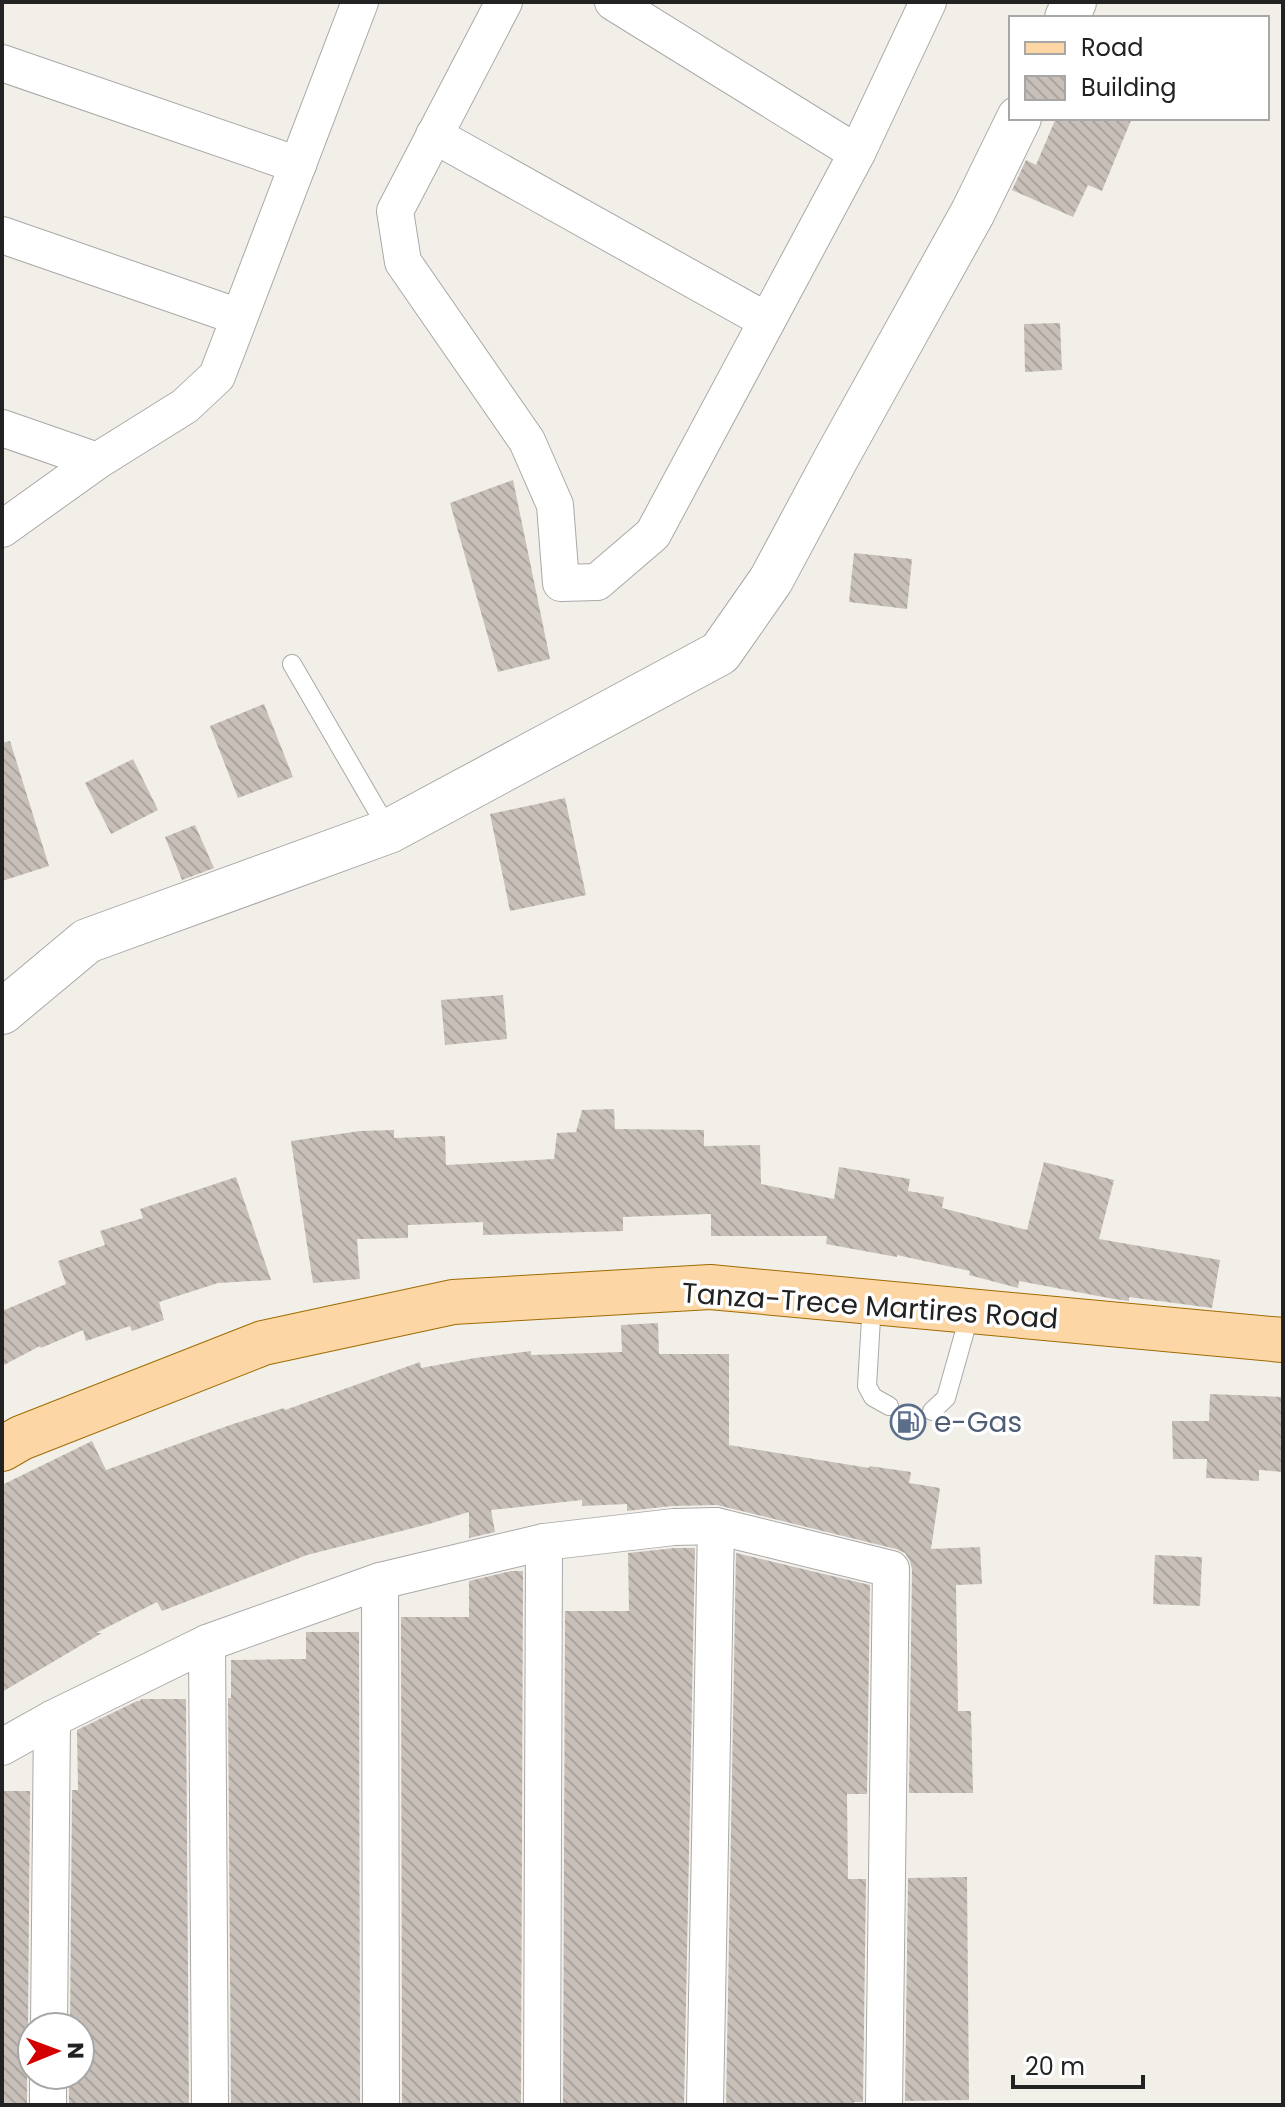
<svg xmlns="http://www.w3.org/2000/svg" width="1285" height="2107" font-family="Poppins,sans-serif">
<defs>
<pattern id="building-back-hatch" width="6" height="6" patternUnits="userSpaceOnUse" patternTransform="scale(2)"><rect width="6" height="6" fill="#c7bfb8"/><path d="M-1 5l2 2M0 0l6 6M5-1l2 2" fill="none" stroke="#aba49e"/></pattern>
</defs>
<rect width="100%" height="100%" fill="#f2efe9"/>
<g fill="url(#building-back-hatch)">
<polygon points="1056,118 1132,118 1102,191 1088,185 1073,217 1012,190 1026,160 1036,165"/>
<polygon points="1060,323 1062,370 1025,372 1024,324"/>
<polygon points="513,480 550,659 498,672 450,503"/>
<polygon points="854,553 912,559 907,609 849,602"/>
<polygon points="264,704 293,777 238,798 210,726"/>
<polygon points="10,741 49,866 2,881 2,743"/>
<polygon points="133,759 158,810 111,834 85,783"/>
<polygon points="565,798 586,895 510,911 490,814"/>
<polygon points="195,825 214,868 182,880 165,837"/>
<polygon points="503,995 507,1039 445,1045 441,1000"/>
<polygon points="614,1109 615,1129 704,1130 704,1146 760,1145 761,1184 834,1199 839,1167 910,1179 908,1191 944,1197 942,1208 1027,1230 1044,1162 1114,1180 1099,1239 1220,1260 1212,1308 1129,1297 1129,1301 1114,1299 1019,1281 1018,1288 969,1275 970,1271 897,1255 897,1257 826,1244 827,1236 711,1236 711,1214 623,1217 623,1231 483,1235 483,1222 408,1225 408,1238 357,1239 360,1279 313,1283 291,1141 360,1131 394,1130 394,1138 445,1136 446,1165 554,1159 557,1133 576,1132 582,1110"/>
<polygon points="236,1177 271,1280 218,1283 159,1302 164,1320 132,1331 130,1326 86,1341 83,1330 41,1348 40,1346 2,1366 2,1311 66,1284 58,1261 105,1245 100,1231 143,1218 140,1209"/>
<polygon points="658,1323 659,1354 729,1354 729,1445 869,1468 869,1466 911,1472 909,1483 940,1488 931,1549 980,1547 982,1584 956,1585 958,1711 971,1711 973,1793 909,1793 912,1569 910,1561 905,1553 896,1549 717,1505 672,1506 627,1511 627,1504 582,1506 582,1500 491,1510 495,1532 469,1538 469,1512 429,1524 307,1555 162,1611 157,1602 96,1633 102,1633 2,1692 2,1485 92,1441 106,1470 230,1425 284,1408 285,1410 420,1362 421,1368 475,1358 531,1351 531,1355 622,1352 621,1325"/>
<polygon points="1210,1394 1283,1397 1283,1472 1259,1470 1259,1481 1206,1478 1207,1459 1173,1459 1172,1421 1209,1421"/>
<polygon points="675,1548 695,1548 684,2105 563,2105 565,1611 629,1611 628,1553"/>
<polygon points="736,1553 870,1585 867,1794 847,1794 848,1879 866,1879 863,2102 854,2102 854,2105 726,2105"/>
<polygon points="1155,1555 1202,1557 1200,1606 1153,1604"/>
<polygon points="511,1571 523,1571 521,2105 402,2105 401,1617 469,1617 469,1581"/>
<polygon points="306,1632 359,1632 360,2105 231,2105 228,1698 231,1698 231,1660 306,1659"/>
<polygon points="141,1699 186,1699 189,2105 69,2105 69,2075 80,2075 80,2027 70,2027 72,1790 78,1790 77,1730 137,1701 140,1701"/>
<polygon points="2,1791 30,1791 28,2027 32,2039 32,2062 27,2075 27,2105 2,2105"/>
<polygon points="967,1877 969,2100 905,2101 908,1878"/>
</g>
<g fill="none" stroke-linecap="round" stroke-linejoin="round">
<g stroke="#a9a9a9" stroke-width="20">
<g id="service">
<polyline points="292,664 389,831"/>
<polyline points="872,1302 867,1386 873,1397 889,1406"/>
<polyline points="932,1411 946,1398 970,1313"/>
</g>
</g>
<g stroke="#a9a9a9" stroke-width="38">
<g id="minor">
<polyline points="504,2 395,211 403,262 527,441 555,505 561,583 597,582 653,534 857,153 928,2"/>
<polyline points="613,2 857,153"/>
<polyline points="2,63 298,165"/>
<polyline points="434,135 767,321"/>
<polyline points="2,235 239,317"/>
<polyline points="2,428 97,461"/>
<polyline points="2,529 97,461 185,406 217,376 360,2"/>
<polyline points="380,1581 381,2105"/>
<polyline points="207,1643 210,2105"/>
<polyline points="2,1747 52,1719 207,1643 380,1581 544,1542 674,1527 716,1526 891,1569 884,2105"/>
<polyline points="49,2027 52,1719"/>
<polyline points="48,2105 48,2075"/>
<polyline points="542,2105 544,1542"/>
<polyline points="705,2105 716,1526"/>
</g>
</g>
<g stroke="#a9a9a9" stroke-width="46">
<g id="tertiary">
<polyline points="1067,18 1074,2"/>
<polyline points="2,1012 87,941 389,831 720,653 771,580 838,455 973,212 1019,118"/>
</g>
</g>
<g stroke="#a06b00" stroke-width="46">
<polyline id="primary" points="2,1449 21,1438 263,1343 453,1302 710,1287 1283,1340"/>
</g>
<use href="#service" stroke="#fff" stroke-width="18"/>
<use href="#minor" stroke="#fff" stroke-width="36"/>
<use href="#tertiary" stroke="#fff" stroke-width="44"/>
<use href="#primary" stroke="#fcd6a4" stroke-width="44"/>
</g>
<defs>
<g id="fuel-ring" transform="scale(1.8)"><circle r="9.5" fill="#fff" stroke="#5c6f8a" stroke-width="1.5"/><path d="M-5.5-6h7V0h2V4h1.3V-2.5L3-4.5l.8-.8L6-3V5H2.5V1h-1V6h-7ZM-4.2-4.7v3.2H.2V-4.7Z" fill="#5c6f8a"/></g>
</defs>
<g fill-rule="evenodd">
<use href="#fuel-ring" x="908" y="1422"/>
</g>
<g text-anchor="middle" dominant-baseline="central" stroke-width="7" stroke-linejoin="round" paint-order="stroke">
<g font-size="28" fill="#222" stroke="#fff">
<text transform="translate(870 1306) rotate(4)">Tanza-Trece Martires Road</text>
</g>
<g font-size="28" fill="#4e5e75" stroke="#fff" text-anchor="start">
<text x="934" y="1422">e-Gas</text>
</g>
</g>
<rect width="1285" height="2107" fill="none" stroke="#222222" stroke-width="8"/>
<rect x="1009" y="16" width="260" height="104" fill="#ffffff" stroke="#a7a7a7" stroke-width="2"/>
<rect x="1025" y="42" width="40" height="12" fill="#fcd6a4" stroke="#a7a7a7" stroke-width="2"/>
<text x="1081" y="56" font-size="24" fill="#222222">Road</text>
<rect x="1025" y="76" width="40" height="24" fill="url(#building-back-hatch)" stroke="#a7a7a7" stroke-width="2"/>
<text x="1081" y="96" font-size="24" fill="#222222">Building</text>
<g transform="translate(56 2051) rotate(89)"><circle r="38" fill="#ffffff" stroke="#a7a7a7" stroke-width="2"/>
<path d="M0-6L14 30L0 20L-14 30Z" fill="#d40000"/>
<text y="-12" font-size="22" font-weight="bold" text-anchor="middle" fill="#222222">N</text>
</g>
<path d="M1013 2075v12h130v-12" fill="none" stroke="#222222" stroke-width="4"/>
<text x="1025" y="2075" font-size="24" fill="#222222" stroke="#ffffff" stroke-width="6" paint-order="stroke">20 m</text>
</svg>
